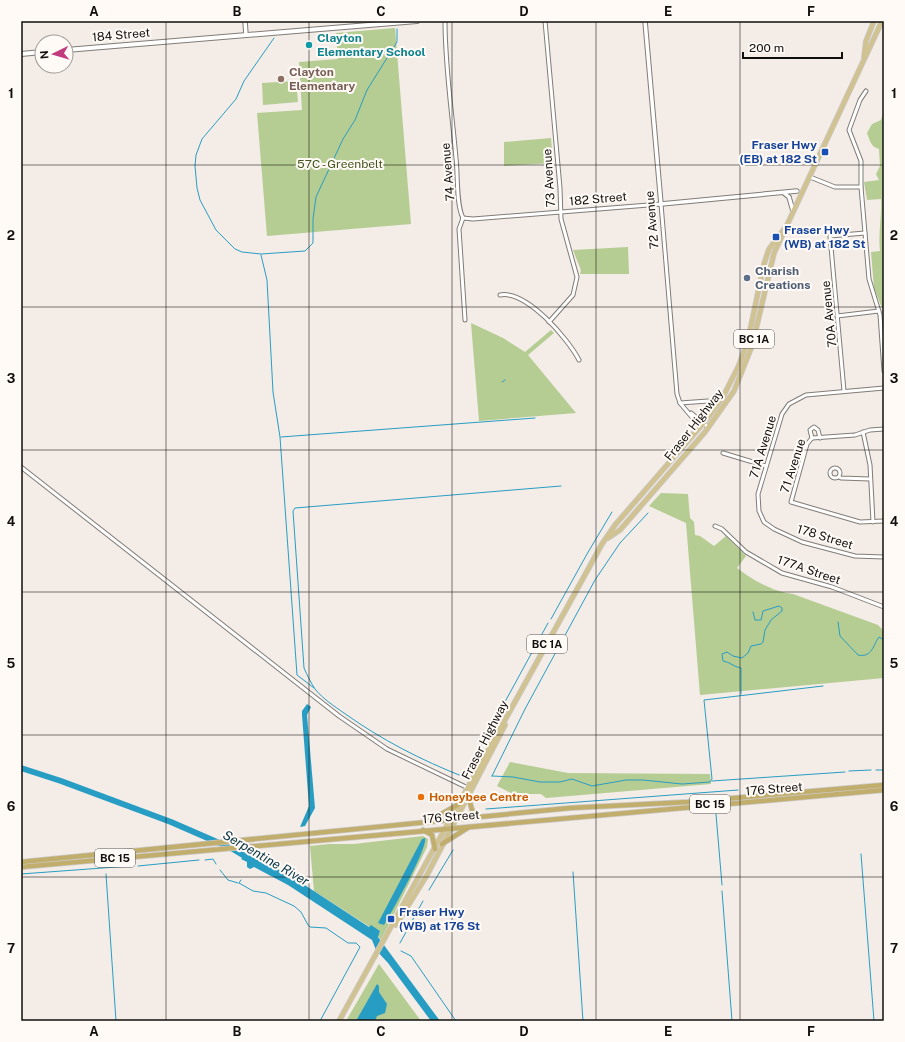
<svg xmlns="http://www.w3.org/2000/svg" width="905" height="1042" font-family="'Public Sans',sans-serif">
<rect width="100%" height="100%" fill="#f3ece7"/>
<g fill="#b5cc92">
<polygon points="395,28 411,224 267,236 257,113 302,110 299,62 338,59 336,33"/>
<polygon points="296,81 298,102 263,105 262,83"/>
<path d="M884 110V308H882L874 288 871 252 880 251C878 233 882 216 881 199L867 200 864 182 879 180 876 174 880 166 879 149C871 147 870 141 867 133L872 124 881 120Z"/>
<polygon points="551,138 553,163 504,166 504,142"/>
<polygon points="628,247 629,274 580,274 581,270 573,250"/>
<polygon points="471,323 503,338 525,352 551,330 554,333 528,355 576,413 479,421"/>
<path d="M661 493 688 494 690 518 694 522 695 535 700 536 714 546 726 536 746 556 737 568C752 580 774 592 793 594L878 625 884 631V678L700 695 686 523 649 506Z"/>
<polygon points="510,762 568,773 710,774 711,784 546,798 541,794 513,794 497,786"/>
<polygon points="423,836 428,839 427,847 381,940 378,936 380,931 371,926 370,927 314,891 310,846 329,844 354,844"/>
<polygon points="379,964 421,1021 346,1021"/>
</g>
<g fill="#289dc4">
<polygon points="307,704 311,707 307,715 315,808 305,826 300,827 309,806 302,715 302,711"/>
<path d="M425 838C428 848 391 913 384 925L378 923 422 839Z"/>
<polygon points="247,853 293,877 295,874 298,876 297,880 369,927 371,925 380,931 378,937 440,1021 431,1021 388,963 376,950 372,940 288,885 254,867 250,869 247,867 247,862 241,859"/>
<polygon points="377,984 379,986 379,992 387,1004 385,1013 377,1016 375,1021 356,1021"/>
</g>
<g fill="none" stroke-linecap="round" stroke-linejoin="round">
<g stroke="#289dc4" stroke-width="1">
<polyline points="274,38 244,81 236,99 202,139 196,155 195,166 197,188 200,200 216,230 235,249 242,252 261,254 305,251 313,243 313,219 316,197 343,139 355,120 367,90 397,42 397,29"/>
<polyline points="261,255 267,280 273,392 280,437 297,675 314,688"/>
<polyline points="502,382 505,380"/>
<polyline points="281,437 535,418"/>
<polyline points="551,619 587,554 612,512"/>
<path d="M838 622 840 636 858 655C872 658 873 645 879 637L884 640"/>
<path d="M548 623 464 777C421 760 382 740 344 713 334 706 323 699 315 689 311 683 307 675 304 668L293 511 295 508 561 486"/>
<path d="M741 694V668C734 667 730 662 723 661L722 654 727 652 733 656 742 658 748 653 751 646 761 644 763 642 765 630 771 620 782 611V608L779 606 763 611 761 620H755L753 612"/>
<polyline points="876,770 884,770"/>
<polyline points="849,771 871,770"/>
<polyline points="492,776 513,777 540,782 560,782 572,779 592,786 626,780 643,780 682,784 710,782 712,779 704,700 823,686"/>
<polyline points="492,776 525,709 595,580 620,543 648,513"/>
<polyline points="712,781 845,772"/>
<polyline points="486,809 738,790"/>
<polyline points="716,814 722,885"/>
<polyline points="861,854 874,1021"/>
<polyline points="205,860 213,859 216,864"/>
<polyline points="138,866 199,860"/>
<polyline points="220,870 228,880 238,883"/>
<polyline points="573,872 583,1021"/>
<polyline points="21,874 130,866"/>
<polyline points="106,874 116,1021"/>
<polyline points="241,880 239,883 253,891 266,893 294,906 301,912 308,925 310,927 326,928 348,943 356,943 360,947 320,1021"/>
<polyline points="429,890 453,850"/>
<polyline points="722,891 732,1021"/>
<polyline points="400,943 423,901"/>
<polyline points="401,951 411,956 456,1021"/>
</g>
<polyline stroke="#289dc4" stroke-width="6" points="21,768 61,781 171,822 233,849 251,860"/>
<g stroke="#817c77" stroke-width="5">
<g id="minor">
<path d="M445 21C445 67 452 112 456 158 458 174 456 205 463 218"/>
<polyline points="545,21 560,188 561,219 577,277 573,295 549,322"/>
<polyline points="866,91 860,100 849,130 861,161 861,187 869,279 880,315 884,371"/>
<polyline points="810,177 835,187 861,187"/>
<polyline points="463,218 473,219 661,204 677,394 680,403 696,422 694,433"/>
<polyline points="463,218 459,229 465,320"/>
<path d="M500 295C527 290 568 339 579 360"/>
<polyline points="837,316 879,311"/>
<polyline points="884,388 806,395 789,404 782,414 758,494 759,511 764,522 774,529 802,542 855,556 884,557"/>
<polyline points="844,391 830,236 865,233"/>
<polyline points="680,403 708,401"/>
<polyline points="691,413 708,427"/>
<polyline points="863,432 870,465 873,522"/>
<polyline points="812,438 807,444 791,502 860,522 884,521"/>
<polyline points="812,438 855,435 870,430 884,429"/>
<polyline points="812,438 810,430 814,427 818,430 820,438"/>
<polyline points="723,453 766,466"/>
<polyline points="21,467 339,716 387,749 468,788"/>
<circle cx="835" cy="473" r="5"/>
<polyline points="839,477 841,478 870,479"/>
<polyline points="715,526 722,529 746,552 782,573 832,587 884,607"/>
</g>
</g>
<g stroke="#817c77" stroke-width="5.5">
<g id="tertiary">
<polyline points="245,21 246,35"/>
<polyline points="645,21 661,204 797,191"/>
<polyline points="784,193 789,197 793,211"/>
</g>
</g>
<g stroke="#817c77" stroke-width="6">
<g id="secondary">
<polyline points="66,50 417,21"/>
<polyline points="21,54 42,52"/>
</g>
</g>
<g stroke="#cbcaca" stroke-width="6">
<g id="primary">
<polyline points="864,57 866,41 874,21"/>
<polyline points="608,538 620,530 705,432 734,391 752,346 774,253 882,21"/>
<polyline points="396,925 427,875 505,725"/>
<polyline points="339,1021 602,544 615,525 707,419 723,397 739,365 748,340 764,264 769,249 785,228"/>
</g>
</g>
<g stroke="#cbcaca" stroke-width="6">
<g id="trunk">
<polyline points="468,795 472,810 480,817"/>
<polyline points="429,821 459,804"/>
<polyline points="423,830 432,835 435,849"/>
<polyline points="442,844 469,827"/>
<polyline points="21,862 570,808 688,802 884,785"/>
<polyline points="21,867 884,790"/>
</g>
</g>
<use href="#minor" stroke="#fff" stroke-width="3"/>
<use href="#tertiary" stroke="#fff" stroke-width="3.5"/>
<use href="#secondary" stroke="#fff" stroke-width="4"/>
<use href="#primary" stroke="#d1c291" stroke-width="4.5"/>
<use href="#trunk" stroke="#c2ae6c" stroke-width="4.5"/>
</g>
<path fill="none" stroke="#110f0d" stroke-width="1" stroke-opacity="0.55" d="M166 21V1021M309 21V1021M452 21V1021M596 21V1021M740 21V1021M21 165H884M21 307H884M21 450H884M21 592H884M21 735H884M21 877H884"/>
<circle fill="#0f9aa8" stroke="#fffaf6" stroke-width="1.5" cx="309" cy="45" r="4"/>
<circle fill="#8d6e63" stroke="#fffaf6" stroke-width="1.5" cx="281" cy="79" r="4"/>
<g fill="#1a4fb4" stroke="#fffaf6" stroke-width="1.5">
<rect x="821" y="148" width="8" height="8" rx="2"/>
<rect x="772" y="233" width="8" height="8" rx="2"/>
<rect x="387" y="915" width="8" height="8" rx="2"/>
</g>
<circle fill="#5c6f8a" stroke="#fffaf6" stroke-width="1.5" cx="747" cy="278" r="4"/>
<circle fill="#e8710a" stroke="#fffaf6" stroke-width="1.5" cx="421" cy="797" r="4"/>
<g text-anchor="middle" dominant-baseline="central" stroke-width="4" stroke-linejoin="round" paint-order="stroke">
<g fill="#fffaf6" stroke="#585653" stroke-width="1">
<rect x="734" y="330" width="40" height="18" rx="3"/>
<rect x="527" y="635" width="40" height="18" rx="3"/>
<rect x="690" y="795" width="40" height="18" rx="3"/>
<rect x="95" y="849" width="40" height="18" rx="3"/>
</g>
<g font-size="11" font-weight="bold" fill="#110f0d">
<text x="754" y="339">BC 1A</text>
<text x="547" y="644">BC 1A</text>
<text x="710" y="804">BC 15</text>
<text x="115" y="858">BC 15</text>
</g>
<g font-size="12" fill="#110f0d" stroke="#fffaf6">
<text transform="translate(121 35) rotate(-5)">184 Street</text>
<text transform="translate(448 172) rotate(-95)">74 Avenue</text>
<text transform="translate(549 178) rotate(-94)">73 Avenue</text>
<text transform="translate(598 199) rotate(-5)">182 Street</text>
<text transform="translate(652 220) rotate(-95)">72 Avenue</text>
<text transform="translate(829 314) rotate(-96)">70A Avenue</text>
<text transform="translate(694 425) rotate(-52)">Fraser Highway</text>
<text transform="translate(763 447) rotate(-73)">71A Avenue</text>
<text transform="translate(793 466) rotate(-72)">71 Avenue</text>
<text transform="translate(825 537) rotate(17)">178 Street</text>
<text transform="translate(809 570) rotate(19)">177A Street</text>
<text transform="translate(485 740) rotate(-63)">Fraser Highway</text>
<text transform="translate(774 789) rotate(-5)">176 Street</text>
<text transform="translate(451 817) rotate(-5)">176 Street</text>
</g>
<g font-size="12" font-weight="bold" fill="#0d838f" stroke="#fffaf6" text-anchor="start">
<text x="317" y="38">Clayton<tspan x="317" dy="14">Elementary School</tspan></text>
</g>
<g font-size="12" font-weight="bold" fill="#785e54" stroke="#fffaf6" text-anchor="start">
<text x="289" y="72">Clayton<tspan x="289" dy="14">Elementary</tspan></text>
</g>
<g font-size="12" font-weight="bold" fill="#164399" stroke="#fffaf6" text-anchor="start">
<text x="817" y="145" text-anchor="end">Fraser Hwy<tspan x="817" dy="14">(EB) at 182 St</tspan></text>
<text x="784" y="230">Fraser Hwy<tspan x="784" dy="14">(WB) at 182 St</tspan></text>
<text x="399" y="912">Fraser Hwy<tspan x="399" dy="14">(WB) at 176 St</tspan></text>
</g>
<g font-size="12" fill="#43571e" stroke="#fffaf6">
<text x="340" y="164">57C - Greenbelt</text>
</g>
<g font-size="12" font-weight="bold" fill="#4e5e75" stroke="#fffaf6" text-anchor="start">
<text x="755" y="271">Charish<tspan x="755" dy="14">Creations</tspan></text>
</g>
<g font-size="12" font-weight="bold" fill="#c56008" stroke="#fffaf6" text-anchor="start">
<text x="429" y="797">Honeybee Centre</text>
</g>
<g font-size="13" font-style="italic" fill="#003343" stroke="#fffaf6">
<text transform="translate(266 858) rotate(30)">Serpentine River</text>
</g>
</g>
<rect width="905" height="1042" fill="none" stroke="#fffaf6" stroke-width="44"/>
<g transform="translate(54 54) rotate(265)"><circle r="19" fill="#fffaf6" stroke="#a09c99"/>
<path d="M0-3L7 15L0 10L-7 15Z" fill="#c13c7e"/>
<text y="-6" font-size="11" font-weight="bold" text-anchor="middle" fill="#110f0d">N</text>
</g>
<path d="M743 52v6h99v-6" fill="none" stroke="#110f0d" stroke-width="2"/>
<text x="749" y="52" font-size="12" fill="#110f0d" stroke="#fffaf6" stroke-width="3" paint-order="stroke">200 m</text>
<rect x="22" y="22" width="861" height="998" fill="none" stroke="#110f0d" stroke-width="1.5"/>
<g font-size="13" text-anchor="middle" font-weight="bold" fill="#110f0d">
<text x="94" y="16">A</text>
<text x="237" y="16">B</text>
<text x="381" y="16">C</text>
<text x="524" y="16">D</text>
<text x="668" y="16">E</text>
<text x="811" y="16">F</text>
<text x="11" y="98">1</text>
<text x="894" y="98">1</text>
<text x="11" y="240">2</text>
<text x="894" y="240">2</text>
<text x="11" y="383">3</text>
<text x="894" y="383">3</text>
<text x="11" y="526">4</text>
<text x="894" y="526">4</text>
<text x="11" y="668">5</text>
<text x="894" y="668">5</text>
<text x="11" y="811">6</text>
<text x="894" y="811">6</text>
<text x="11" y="953">7</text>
<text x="894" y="953">7</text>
<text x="94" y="1036">A</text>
<text x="237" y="1036">B</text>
<text x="381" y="1036">C</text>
<text x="524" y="1036">D</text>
<text x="668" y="1036">E</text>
<text x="811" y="1036">F</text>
</g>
</svg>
